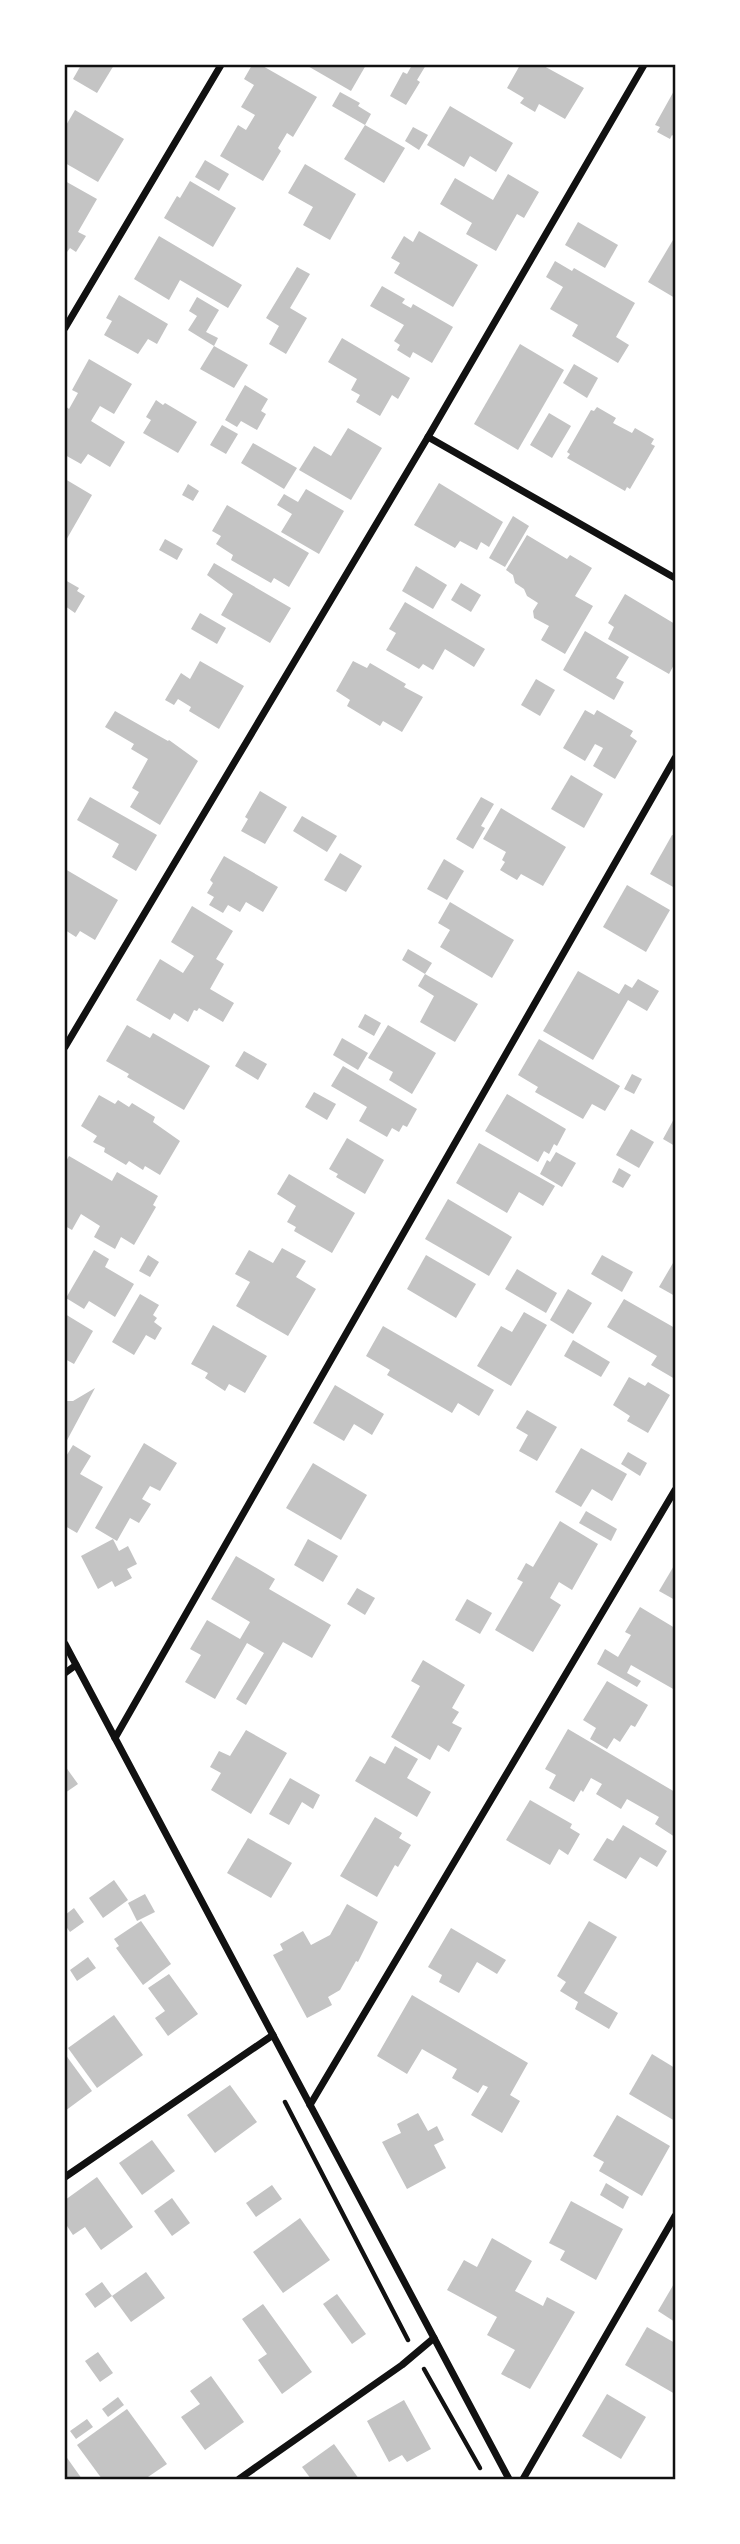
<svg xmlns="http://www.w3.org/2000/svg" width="740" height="2544" font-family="'Public Sans',sans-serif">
<rect width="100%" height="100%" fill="#fff"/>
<g fill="#c4c4c4">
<polygon points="81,65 114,65 97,93 73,79"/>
<polygon points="252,65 261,65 317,97 293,137 287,133 278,148 281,151 263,181 220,156 238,125 246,130 255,115 241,107 254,85 244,79"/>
<polygon points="306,65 366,65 351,91"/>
<polygon points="412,65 426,65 417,80 420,82 406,105 390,96 403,72 407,74"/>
<polygon points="520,65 542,65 584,88 565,119 539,104 535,112 520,103 524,98 507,88"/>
<polygon points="675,89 675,137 672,135 670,139 657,132 660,127 655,125"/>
<polygon points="340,92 360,103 358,106 371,114 365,125 405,148 384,183 344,159 365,125 332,106"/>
<polygon points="450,106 513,143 496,172 470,156 464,167 427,145"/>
<polygon points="75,110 124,139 98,182 65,163 65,127"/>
<polygon points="413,127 428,135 419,150 405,141"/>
<polygon points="205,160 229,174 219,191 195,177"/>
<polygon points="305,164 356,194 330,240 303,225 313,207 288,193"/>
<polygon points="508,174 539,192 524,218 517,214 496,251 466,234 472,223 440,204 455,178 493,200"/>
<polygon points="65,181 97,199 78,232 86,236 76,252 70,248 67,252 65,250"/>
<polygon points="190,181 236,208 213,247 164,218 177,196 180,198"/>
<polygon points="578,222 618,245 605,268 565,245"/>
<polygon points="419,231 478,265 453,307 394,273 400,263 391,258 404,236 413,242"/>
<polygon points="159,236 242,285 228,308 180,280 169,300 134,279"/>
<polygon points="673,240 675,241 675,298 648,282"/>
<polygon points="555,261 572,271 574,268 635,303 616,337 629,345 618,363 572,336 578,325 550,309 563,287 546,277"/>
<polygon points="297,267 310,274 290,308 307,318 286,354 269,344 279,326 266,318"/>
<polygon points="382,286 405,299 402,303 411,308 413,304 453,327 432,363 413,352 410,358 397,350 400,345 394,341 404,325 370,306"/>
<polygon points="119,295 168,324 157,344 148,339 138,354 104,335 112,321 106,318"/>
<polygon points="197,297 219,310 206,332 218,338 214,346 188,330 197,316 189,311"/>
<polygon points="342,338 410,378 398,399 392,395 380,416 356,402 360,395 351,390 357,379 328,362"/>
<polygon points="520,344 564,370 518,450 474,424"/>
<polygon points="214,346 248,365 234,388 200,369"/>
<polygon points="89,359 132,384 114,414 100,406 91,421 125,442 110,467 88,454 81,464 65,455 65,406 69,409 78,393 72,390"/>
<polygon points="574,364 598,378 587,398 563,383"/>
<polygon points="245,385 268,399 261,411 266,414 257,430 241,421 237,427 225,420"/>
<polygon points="156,400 163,405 165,403 197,422 178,453 143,433 151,420 146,417"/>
<polygon points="597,407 616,418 613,423 632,433 635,428 654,439 651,444 655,446 630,489 627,487 625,491 567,458 570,454 567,452 591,410 594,411"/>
<polygon points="549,413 571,426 552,458 530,445"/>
<polygon points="222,425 238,434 226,454 210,445"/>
<polygon points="348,428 382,448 351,500 299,470 314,446 331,456"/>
<polygon points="253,443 297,468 284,489 241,463"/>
<polygon points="65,479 92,495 65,542"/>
<polygon points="439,483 503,522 489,547 481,542 477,550 460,541 455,548 414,525"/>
<polygon points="188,484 199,491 193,501 182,495"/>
<polygon points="306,489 344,511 319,554 281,532 292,514 277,505 284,494 298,502"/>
<polygon points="227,505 309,553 289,587 274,578 271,583 231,560 233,555 216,544 221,536 212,531"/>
<polygon points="513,516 529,526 505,567 489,558"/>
<polygon points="527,535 567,559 570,555 592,568 575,596 593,606 565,654 541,640 549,626 534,618 533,611 538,603 527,596 524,589 515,583 513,575 506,570"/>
<polygon points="165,539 183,549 177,560 159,550"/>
<polygon points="214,563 291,608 270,643 221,615 233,594 207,575"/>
<polygon points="416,566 447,585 433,609 402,591"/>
<polygon points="65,580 79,588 77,591 85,596 75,613 65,606"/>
<polygon points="461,583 481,595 471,612 451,600"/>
<polygon points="625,594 675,624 675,663 669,674 608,639 614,627 608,623"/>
<polygon points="405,602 485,649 474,667 445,649 433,670 423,664 419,669 386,650 396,633 389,629"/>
<polygon points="200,613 226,628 217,644 191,629"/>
<polygon points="585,631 629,657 616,678 624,682 614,700 563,670"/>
<polygon points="200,661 244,686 219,729 189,711 191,707 178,699 174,705 165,700 181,673 190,679"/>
<polygon points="353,661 367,668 370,663 406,684 404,687 423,697 402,732 383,721 380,726 347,706 350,700 336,691"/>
<polygon points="536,679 555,690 540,716 521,705"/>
<polygon points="585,710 594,715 597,710 633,731 630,736 637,741 615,779 593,766 603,748 595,744 585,761 563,748"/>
<polygon points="115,711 168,741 169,740 198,761 160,825 130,807 139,792 132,788 148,759 131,749 134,744 105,727"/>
<polygon points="571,775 603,794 584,828 551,809"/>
<polygon points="260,791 287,807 265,844 241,831 248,819 245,817"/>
<polygon points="90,797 157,835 136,871 112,857 119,844 77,820"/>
<polygon points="481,797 494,804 481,826 485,828 473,849 456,839"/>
<polygon points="501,808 566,847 543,886 521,874 517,880 500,870 505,862 502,860 506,852 483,839"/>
<polygon points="302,816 337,836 327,852 293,831"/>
<polygon points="672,835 675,836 675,888 650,874"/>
<polygon points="340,853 362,866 346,892 324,880"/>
<polygon points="224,856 278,887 263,912 246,902 240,912 228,905 223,913 209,905 214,897 207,893 213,883 210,880"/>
<polygon points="444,859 464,871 447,900 427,889"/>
<polygon points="65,869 118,900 95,940 80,931 76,937 65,930"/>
<polygon points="627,885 670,910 646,952 603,927"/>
<polygon points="450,902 514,940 492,978 440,947 450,930 438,923"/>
<polygon points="192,906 233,931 216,959 224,964 210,989 234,1003 223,1022 199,1008 197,1011 194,1010 188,1022 174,1013 170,1020 136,1000 160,959 183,973 194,956 171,942"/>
<polygon points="408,949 432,963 425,974 402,960"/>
<polygon points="578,971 619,994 625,984 632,988 638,979 659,991 647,1011 628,1000 593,1060 543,1031"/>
<polygon points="425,974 478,1004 455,1042 420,1022 434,996 418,986"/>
<polygon points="365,1014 381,1023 374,1036 358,1027"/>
<polygon points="127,1025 150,1038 153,1033 210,1066 184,1110 127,1077 129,1074 106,1061"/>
<polygon points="388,1025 436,1053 412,1094 389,1080 393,1072 368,1058"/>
<polygon points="342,1038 368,1053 358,1070 333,1055"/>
<polygon points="539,1039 620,1086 605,1111 592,1104 583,1119 535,1092 538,1087 518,1075"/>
<polygon points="244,1051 267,1064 258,1080 235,1066"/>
<polygon points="343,1066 417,1109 407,1127 403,1125 399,1132 392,1128 387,1137 359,1121 367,1107 331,1086"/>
<polygon points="632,1074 642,1079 634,1094 624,1089"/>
<polygon points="314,1092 336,1104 327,1120 305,1107"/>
<polygon points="507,1094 566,1129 557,1146 554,1144 549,1154 544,1151 538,1162 485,1131"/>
<polygon points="99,1095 115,1104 118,1100 129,1107 132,1103 155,1117 153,1122 180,1141 160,1175 145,1166 143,1170 129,1161 126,1165 104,1152 105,1148 93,1142 97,1136 81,1126"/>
<polygon points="675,1117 675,1146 663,1139"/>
<polygon points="631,1129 654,1142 639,1168 616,1155"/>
<polygon points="347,1138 384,1160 365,1194 336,1177 338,1174 329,1169"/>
<polygon points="479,1143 555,1186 543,1206 519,1192 507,1213 456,1183"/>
<polygon points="556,1152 576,1163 562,1187 540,1174 547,1160 550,1162"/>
<polygon points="69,1156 112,1181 117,1172 158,1196 153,1205 156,1207 134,1245 121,1237 115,1249 94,1237 100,1226 81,1214 72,1230 65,1226 65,1163"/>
<polygon points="619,1168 631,1175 623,1188 612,1182"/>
<polygon points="289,1174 355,1213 332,1253 294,1231 296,1227 287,1222 296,1206 277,1194"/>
<polygon points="448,1199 512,1237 489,1276 425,1239"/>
<polygon points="282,1248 306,1261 296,1277 316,1289 288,1336 236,1306 250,1282 235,1274 249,1250 273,1263"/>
<polygon points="94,1250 109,1259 105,1267 134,1284 115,1317 89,1301 84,1309 66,1298"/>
<polygon points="148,1255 159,1262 150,1277 139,1271"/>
<polygon points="426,1255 476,1284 456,1318 407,1289"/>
<polygon points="602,1255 633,1272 622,1292 591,1274"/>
<polygon points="673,1263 675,1264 675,1296 659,1287"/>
<polygon points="517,1269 557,1293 546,1313 505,1289"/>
<polygon points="568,1289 592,1303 573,1334 550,1320"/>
<polygon points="140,1294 159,1305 153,1315 157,1318 154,1322 162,1328 155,1340 146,1335 134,1355 112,1342"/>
<polygon points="624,1299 675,1328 675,1379 651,1365 657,1356 607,1327"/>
<polygon points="524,1312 547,1325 511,1386 477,1366 501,1326 512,1332"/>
<polygon points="65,1314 93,1331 74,1364 65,1359"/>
<polygon points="213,1325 267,1356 245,1393 229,1384 225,1391 205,1378 208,1373 191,1364"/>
<polygon points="383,1326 494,1390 479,1416 458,1403 452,1413 387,1375 390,1370 366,1356"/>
<polygon points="573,1340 610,1362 601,1377 564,1356"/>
<polygon points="629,1377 645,1386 648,1382 670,1395 648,1433 627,1421 630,1416 613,1405"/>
<polygon points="335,1385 384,1414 372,1435 354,1424 344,1441 313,1423"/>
<polygon points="95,1388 65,1444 65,1401 73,1401"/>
<polygon points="527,1410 557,1427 537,1461 519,1451 528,1435 516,1428"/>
<polygon points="144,1443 177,1463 160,1491 150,1486 142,1499 151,1504 139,1523 130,1518 117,1541 95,1528"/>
<polygon points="73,1445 91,1456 80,1474 103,1487 77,1533 65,1526 65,1458"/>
<polygon points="581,1448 627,1474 612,1501 592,1489 581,1507 555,1492"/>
<polygon points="628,1452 647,1463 640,1476 621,1464"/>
<polygon points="313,1463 367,1495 341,1540 286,1508"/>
<polygon points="586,1511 617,1529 611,1541 579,1523"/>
<polygon points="560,1521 598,1544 572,1590 559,1582 550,1598 561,1605 533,1652 495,1630 523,1582 517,1579 526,1563 533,1567"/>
<polygon points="113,1539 119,1551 128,1546 137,1564 127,1569 132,1578 115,1587 112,1581 98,1589 81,1556"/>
<polygon points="308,1539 338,1556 323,1582 294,1565"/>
<polygon points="236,1556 275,1579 269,1589 331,1625 312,1658 283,1642 246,1705 236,1699 264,1653 247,1643 215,1699 185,1682 201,1655 190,1649 207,1620 240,1639 250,1622 211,1599"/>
<polygon points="675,1564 675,1600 659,1591"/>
<polygon points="357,1588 375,1598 365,1615 347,1604"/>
<polygon points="467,1599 492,1613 480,1634 455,1620"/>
<polygon points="640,1607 675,1628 675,1690 631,1665 627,1673 641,1681 637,1687 597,1664 605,1649 618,1657 631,1635 625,1632"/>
<polygon points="423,1660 465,1685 452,1708 459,1712 452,1723 462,1728 449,1752 438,1745 430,1760 391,1737 420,1686 411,1681"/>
<polygon points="607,1681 648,1705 635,1727 631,1725 620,1742 614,1738 607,1749 590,1739 596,1728 583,1720"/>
<polygon points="568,1729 675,1792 675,1837 655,1824 659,1817 627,1799 621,1809 596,1794 602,1784 591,1778 583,1792 581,1790 574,1802 549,1788 556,1775 545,1769"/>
<polygon points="246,1730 287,1753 251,1814 211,1790 221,1773 210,1767 219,1751 230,1756"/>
<polygon points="395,1746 418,1759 407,1778 431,1792 417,1817 355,1781 370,1756 385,1764"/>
<polygon points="65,1766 78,1784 65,1793"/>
<polygon points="290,1778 320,1795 313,1809 302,1802 289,1825 269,1814"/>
<polygon points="530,1800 572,1824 570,1828 580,1834 568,1855 559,1849 550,1865 506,1840"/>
<polygon points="375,1817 402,1833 399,1838 411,1845 398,1867 395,1865 377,1897 340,1876"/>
<polygon points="623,1825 667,1851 657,1867 640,1857 626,1879 593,1860 607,1838 613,1841"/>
<polygon points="248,1838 292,1863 271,1898 227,1873"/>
<polygon points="114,1880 128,1900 103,1918 89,1898"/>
<polygon points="145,1894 155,1912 137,1921 128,1903"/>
<polygon points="347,1904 378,1922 358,1962 356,1961 340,1990 328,1997 332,2005 307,2018 273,1955 283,1950 280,1944 303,1931 311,1945 330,1935"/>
<polygon points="74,1908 84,1922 70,1932 65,1925 65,1915"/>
<polygon points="141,1921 171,1964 143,1985 116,1948 119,1946 114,1939"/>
<polygon points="589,1921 617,1937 584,1993 618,2013 609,2029 575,2009 578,2002 560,1991 566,1982 557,1976"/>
<polygon points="451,1928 506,1960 497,1974 477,1962 459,1993 439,1982 442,1975 428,1967"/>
<polygon points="88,1957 96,1968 77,1981 70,1970"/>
<polygon points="169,1974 198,2014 168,2036 155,2018 165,2011 148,1988"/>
<polygon points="412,1995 528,2063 510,2095 520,2101 502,2133 471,2115 488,2087 483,2085 478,2093 452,2078 457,2069 422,2049 407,2074 377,2056"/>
<polygon points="114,2015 143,2055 97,2088 68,2048"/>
<polygon points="65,2054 92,2091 65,2111"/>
<polygon points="652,2054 675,2068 675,2121 629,2094"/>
<polygon points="230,2085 257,2122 215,2153 187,2115"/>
<polygon points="418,2113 428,2131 437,2126 444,2140 434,2145 446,2168 407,2189 382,2142 401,2133 397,2124"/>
<polygon points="617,2115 670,2146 642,2196 599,2171 604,2162 593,2156"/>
<polygon points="152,2140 175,2171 142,2195 119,2163"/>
<polygon points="97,2177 133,2227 101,2250 85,2227 73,2235 65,2223 65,2200"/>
<polygon points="606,2183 629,2197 623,2209 600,2195"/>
<polygon points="272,2185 282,2199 256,2217 246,2203"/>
<polygon points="172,2198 190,2223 172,2236 154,2211"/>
<polygon points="571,2201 623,2229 596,2280 560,2260 565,2251 549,2243"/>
<polygon points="300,2218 330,2260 283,2293 253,2252"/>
<polygon points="492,2238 532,2261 515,2291 543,2306 547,2297 575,2312 530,2389 501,2374 515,2350 487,2335 497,2317 447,2290 464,2260 477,2267"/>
<polygon points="146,2272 165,2298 131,2322 112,2296"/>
<polygon points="102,2282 112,2296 95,2308 85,2294"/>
<polygon points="675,2282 675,2322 658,2311"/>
<polygon points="337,2294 366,2334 352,2344 323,2304"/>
<polygon points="263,2304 312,2372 282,2394 258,2360 267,2354 242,2319"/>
<polygon points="647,2327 675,2343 675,2394 625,2365"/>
<polygon points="98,2352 113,2373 100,2382 85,2361"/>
<polygon points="211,2376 244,2422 205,2450 181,2417 200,2404 190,2391"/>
<polygon points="607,2394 646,2417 621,2459 582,2436"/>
<polygon points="118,2397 124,2405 108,2417 102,2409"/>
<polygon points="404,2400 431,2449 407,2462 402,2455 389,2462 367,2421"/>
<polygon points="127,2409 167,2464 145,2479 102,2479 77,2445"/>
<polygon points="87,2419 93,2427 76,2439 70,2431"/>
<polygon points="334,2444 359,2479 311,2479 302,2467"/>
<polygon points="65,2455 82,2479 65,2479"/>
</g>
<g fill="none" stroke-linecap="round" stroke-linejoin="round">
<g stroke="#111" stroke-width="4.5">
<polyline points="285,2102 408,2340"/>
<polyline points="424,2369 480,2468"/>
</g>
<g stroke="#111" stroke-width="7">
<polyline points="65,328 221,65"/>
<polyline points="428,437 675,578"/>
<polyline points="65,1047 428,437 644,65"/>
<polyline points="65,1644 509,2479"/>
<polyline points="65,1673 76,1665"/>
<polyline points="115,1738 675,758"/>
<polyline points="310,2105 675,1490"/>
<polyline points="65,2177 273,2035"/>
<polyline points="239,2479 402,2365 434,2338"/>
<polyline points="523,2479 675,2216"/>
</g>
</g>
<rect width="740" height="2544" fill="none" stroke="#ffffff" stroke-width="133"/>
<rect x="66" y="66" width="608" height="2412" fill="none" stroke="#111" stroke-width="2.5"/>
</svg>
